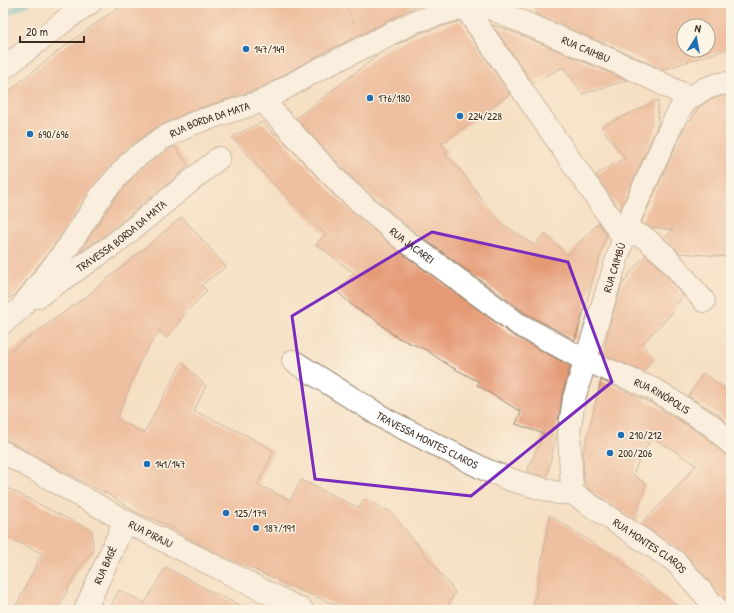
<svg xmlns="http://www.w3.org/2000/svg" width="734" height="613" font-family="'Patrick Hand',sans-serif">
<rect width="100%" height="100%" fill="#fcf5e5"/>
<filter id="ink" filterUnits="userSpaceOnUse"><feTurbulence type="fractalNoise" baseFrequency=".025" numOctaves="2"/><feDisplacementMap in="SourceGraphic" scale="8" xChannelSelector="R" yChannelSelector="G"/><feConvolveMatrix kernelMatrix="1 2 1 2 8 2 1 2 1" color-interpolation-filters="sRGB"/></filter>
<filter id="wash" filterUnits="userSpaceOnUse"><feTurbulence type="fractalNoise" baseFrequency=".012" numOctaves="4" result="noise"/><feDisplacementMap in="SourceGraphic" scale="16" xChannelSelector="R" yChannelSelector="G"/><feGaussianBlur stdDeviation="0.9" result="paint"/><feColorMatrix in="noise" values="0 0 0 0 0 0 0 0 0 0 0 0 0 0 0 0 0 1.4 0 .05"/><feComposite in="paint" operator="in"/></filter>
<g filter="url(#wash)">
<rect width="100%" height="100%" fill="#f5e0c4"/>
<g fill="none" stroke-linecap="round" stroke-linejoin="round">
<polyline stroke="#52bfca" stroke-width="6" points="3,15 27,3"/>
</g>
<g id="blocks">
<g fill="#e59974" fill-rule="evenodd">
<polygon points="127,3 422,3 302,64 265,86 238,96 190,111 154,129 123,152 94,185 58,240 16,294 3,302 3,96 57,52 106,16"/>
<path d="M536 3H731V48L662 70 642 60 536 14ZM684 26H708V50H684Z"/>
<polygon points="460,21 510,94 441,144 448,151 445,154 463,173 487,206 504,225 534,245 544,234 568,255 598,223 608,237 606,236 575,340 525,313 407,226 351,177 296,118 385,50 421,33"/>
<polygon points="492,25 513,32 627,80 583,94 563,67 533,83"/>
<polygon points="722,96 731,96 731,257 680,253 664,238 673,230 650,227 641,223 687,122 691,120 698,108 709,100"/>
<polygon points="658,100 658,124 620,210 596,175 625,158 601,127"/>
<polygon points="262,122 275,135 276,133 334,195 391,245 511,334 570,366 562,396 557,431 547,477 527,471 544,434 516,424 521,412 477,385 479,382 450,366 426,350 394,336 394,335 373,318 355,308 337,291 354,273 316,244 325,234 270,180 232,137"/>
<polygon points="175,146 189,166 105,235 79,253 113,201 140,169 167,150"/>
<polygon points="182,217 226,267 201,285 207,291 187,311 167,338 159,330 140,362 117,419 144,433 182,362 206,386 194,411 246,435 274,451 258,485 290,500 301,480 359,508 364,499 391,512 455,592 446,610 349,610 277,581 278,580 218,554 188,538 168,525 140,514 111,496 57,468 9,441 3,440 3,356 88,295"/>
<polygon points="646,255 656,264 683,296 675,306 672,313 642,344 654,358 644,372 604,355 609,326 622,285 633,269"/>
<polygon points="704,373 731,393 731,427 718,414 688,396"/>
<polygon points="601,380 653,404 703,435 731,460 731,610 727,602 685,554 641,524 682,482 696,465 672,449 652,438 641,455 633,475 646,484 635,520 587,488 584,481 583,453"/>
<polygon points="3,486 92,531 93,551 77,572 57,610 14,610 42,553 3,536"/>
<polygon points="550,515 614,557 682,610 533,610"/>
<polygon points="166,567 210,591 250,610 109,610 119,590 145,603"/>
</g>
</g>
</g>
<g filter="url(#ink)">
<use href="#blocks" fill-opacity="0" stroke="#988571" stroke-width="1"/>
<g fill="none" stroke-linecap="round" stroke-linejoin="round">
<g stroke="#988571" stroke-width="24">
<g id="minor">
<path id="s1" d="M480 4 637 71 690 98"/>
<polyline points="465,7 624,238"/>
<polyline points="3,69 68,18 90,3"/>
<path id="s2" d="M263 101 342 186 399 236 518 324 585 360 653 389 711 425 731 444"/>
<polyline points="626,230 645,238 665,255 704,301"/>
<path id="s3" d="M37 297 113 245 219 158"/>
<path id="s4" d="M3 323 20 309 68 247 103 193 132 160 161 139 194 123 263 101 308 75 416 21 465 7 482 3"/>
<path id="s5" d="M293 361 387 420 486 470 514 481 558 493H572"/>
<path id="s6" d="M3 452 125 521 302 610"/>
<path id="s7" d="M572 493 569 433 574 398 629 220 672 124 682 106 690 98 704 89 719 84 731 83"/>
<path id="s8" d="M572 493 676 562 718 610"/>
<path id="s9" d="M85 610 125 521"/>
</g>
</g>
<polyline stroke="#988571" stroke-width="2.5" stroke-dasharray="1 3" stroke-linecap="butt" points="345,3 356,28"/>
<use href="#minor" stroke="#fff" stroke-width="22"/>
</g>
</g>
<path d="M0 0H734V613H0ZM432 232 568 262 612 382 471 496 315 479 292 316Z" fill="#f5e0c4" fill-opacity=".55" fill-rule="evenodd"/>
<path fill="none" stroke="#7b2cbf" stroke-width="3" stroke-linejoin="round" d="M432 232 568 262 612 382 471 496 315 479 292 316Z"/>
<g fill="#1f6fb2" stroke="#fcf5e5" stroke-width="1.5">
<circle cx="246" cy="49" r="4"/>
<circle cx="370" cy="98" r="4"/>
<circle cx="460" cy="116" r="4"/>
<circle cx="30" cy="134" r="4"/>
<circle cx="621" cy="435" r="4"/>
<circle cx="610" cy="453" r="4"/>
<circle cx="147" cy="464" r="4"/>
<circle cx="226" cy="513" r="4"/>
<circle cx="256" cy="528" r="4"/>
</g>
<g text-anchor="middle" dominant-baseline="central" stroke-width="3" stroke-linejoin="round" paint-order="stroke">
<g font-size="11" fill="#3b2a1e" stroke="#fcf5e5" text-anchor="start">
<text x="254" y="49">147/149</text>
<text x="378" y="98">176/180</text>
<text x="468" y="116">224/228</text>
<text x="38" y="134">690/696</text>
<text x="629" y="435">210/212</text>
<text x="618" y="453">200/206</text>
<text x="155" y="464">141/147</text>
<text x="234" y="513">125/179</text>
<text x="264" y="528">187/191</text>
</g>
<g font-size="11" fill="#3b2a1e" stroke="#fcf5e5">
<text stroke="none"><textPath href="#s1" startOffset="115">RUA CAIMBU</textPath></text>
<text stroke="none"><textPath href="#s4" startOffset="297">RUA BORDA DA MATA</textPath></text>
<text stroke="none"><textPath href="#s3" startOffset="104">TRAVESSA BORDA DA MATA</textPath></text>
<text stroke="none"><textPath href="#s2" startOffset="208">RUA JACAREI</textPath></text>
<text stroke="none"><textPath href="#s7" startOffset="232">RUA CAIMBÚ</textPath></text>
<text stroke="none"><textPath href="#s2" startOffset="501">RUA RINÓPOLIS</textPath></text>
<text stroke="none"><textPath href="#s5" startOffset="156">TRAVESSA MONTES CLAROS</textPath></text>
<text stroke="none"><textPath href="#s6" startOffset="169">RUA PIRAJU</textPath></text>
<text stroke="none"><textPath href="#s8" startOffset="94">RUA MONTES CLAROS</textPath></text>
<text stroke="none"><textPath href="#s9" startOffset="49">RUA BAGÉ</textPath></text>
</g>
</g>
<rect width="734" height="613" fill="none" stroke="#fcf5e5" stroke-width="16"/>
<g transform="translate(696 38) rotate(11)"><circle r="19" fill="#fcf5e5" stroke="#afa495"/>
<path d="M0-3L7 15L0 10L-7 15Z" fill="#1f6fb2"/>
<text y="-6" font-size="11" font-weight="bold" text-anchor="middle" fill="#3b2a1e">N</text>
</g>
<path d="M20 36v6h64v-6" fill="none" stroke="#3b2a1e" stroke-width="2"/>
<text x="26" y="36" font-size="12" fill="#3b2a1e" stroke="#fcf5e5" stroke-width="3" paint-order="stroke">20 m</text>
</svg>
